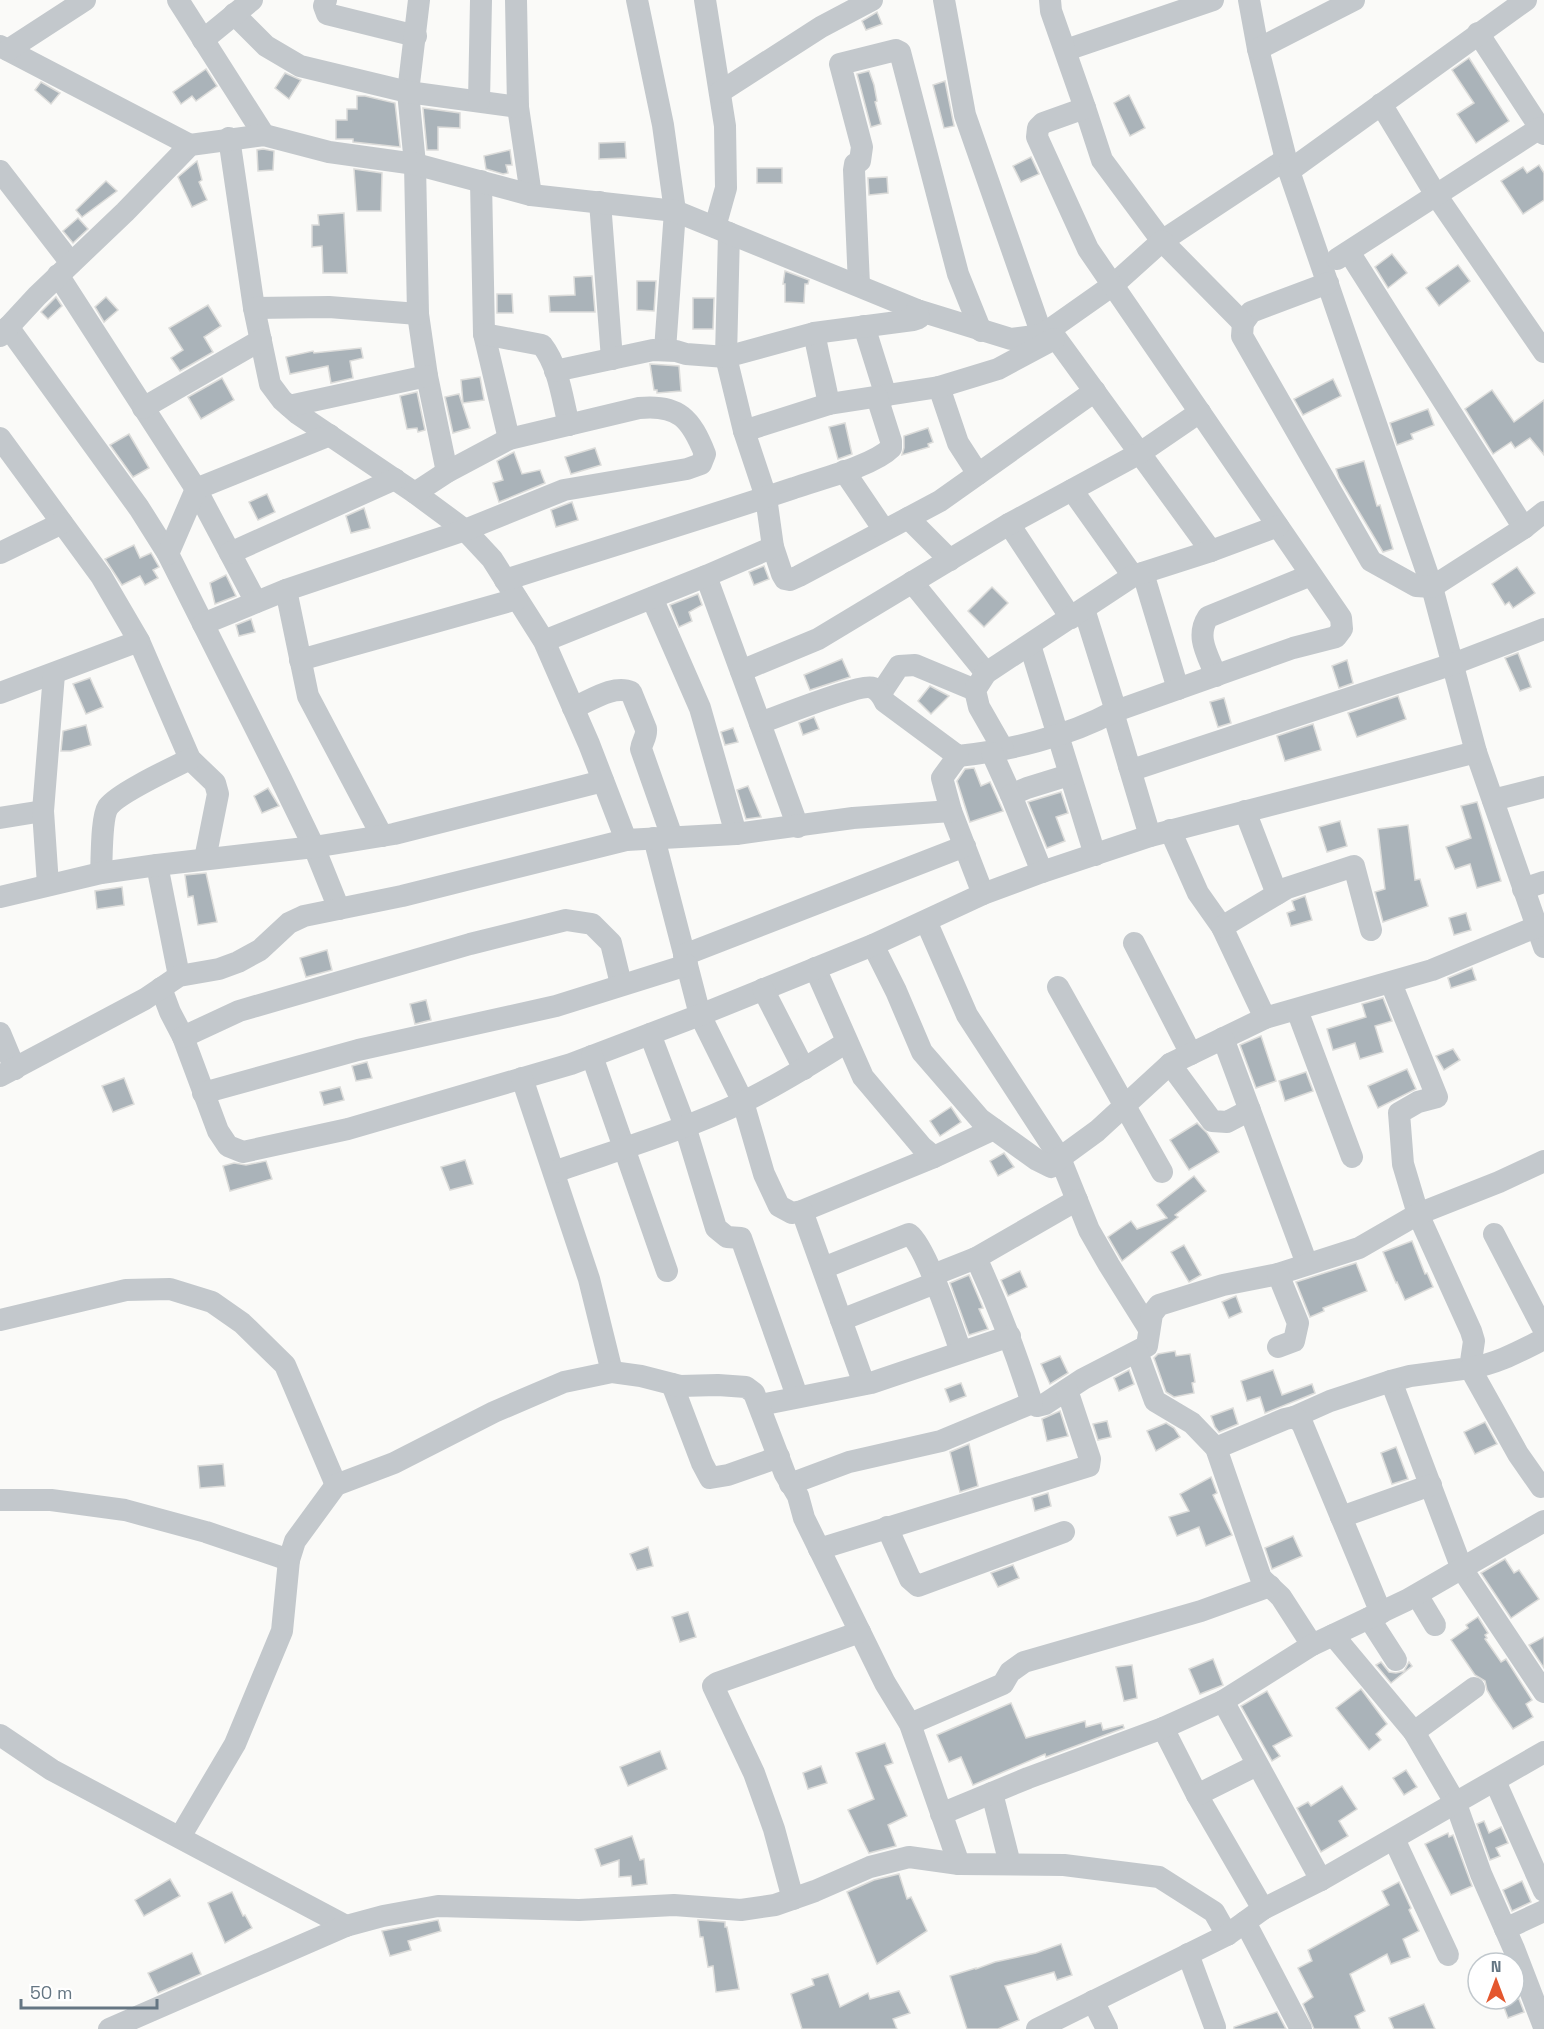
<svg xmlns="http://www.w3.org/2000/svg" width="1544" height="2029" font-family="'Space Grotesk',sans-serif">
<rect width="100%" height="100%" fill="#fafaf8"/>
<g fill="#aab3b9" stroke="#dcdcda" stroke-width="1.5">
<polygon points="877,12 882,24 866,30 862,21"/>
<polygon points="1469,58 1509,121 1476,143 1457,114 1474,103 1452,70"/>
<polygon points="206,69 217,86 196,101 192,96 181,104 173,92"/>
<polygon points="869,71 874,85 877,101 875,102 881,124 871,127 857,74"/>
<polygon points="285,73 301,80 289,99 275,88"/>
<polygon points="945,81 954,126 944,128 933,85"/>
<polygon points="41,82 60,93 51,104 35,90"/>
<polygon points="1129,95 1145,128 1130,136 1114,103"/>
<polygon points="357,96 365,96 395,103 400,147 353,142 353,139 336,139 336,120 347,120 347,109 357,109"/>
<polygon points="423,108 460,113 460,128 438,127 438,150 427,150"/>
<polygon points="625,142 626,158 599,159 599,143"/>
<polygon points="263,149 274,151 273,170 258,171 257,150"/>
<polygon points="510,150 512,165 506,165 508,173 503,174 486,169 484,156"/>
<polygon points="1031,157 1039,174 1021,182 1013,166"/>
<polygon points="197,161 202,180 199,182 207,200 192,207 178,177"/>
<polygon points="1539,165 1544,173 1544,200 1523,214 1501,181 1523,167 1527,173"/>
<rect x="757" y="168" width="25" height="15"/>
<polygon points="354,169 382,173 381,211 357,211"/>
<polygon points="887,177 888,193 869,195 868,178"/>
<polygon points="106,181 117,191 82,217 76,210"/>
<polygon points="344,213 347,273 323,273 322,246 312,247 312,225 319,225 318,215"/>
<polygon points="78,218 88,229 73,243 63,231"/>
<polygon points="1392,254 1407,273 1388,288 1375,267"/>
<polygon points="1458,265 1470,281 1439,306 1426,288"/>
<polygon points="785,271 809,280 808,284 805,284 804,303 785,302 785,284 783,284"/>
<polygon points="592,276 595,312 550,312 549,296 575,295 574,277"/>
<polygon points="637,281 656,281 654,311 637,310"/>
<polygon points="497,294 512,294 513,313 497,313"/>
<polygon points="56,297 62,306 48,319 41,312"/>
<polygon points="106,297 118,310 104,322 95,307"/>
<polygon points="693,298 714,298 713,329 693,329"/>
<polygon points="208,305 221,326 204,337 213,352 180,371 171,358 183,350 169,328"/>
<polygon points="361,348 363,358 350,361 353,378 331,383 328,366 290,374 286,357 313,351 314,353"/>
<polygon points="650,364 679,366 681,391 657,393 657,390 654,390"/>
<polygon points="480,377 484,400 463,403 461,380"/>
<polygon points="222,378 234,400 201,419 188,397"/>
<polygon points="1333,379 1341,396 1303,415 1294,399"/>
<polygon points="1492,390 1514,422 1544,400 1544,455 1530,438 1515,448 1511,442 1493,454 1465,409"/>
<polygon points="417,392 425,430 418,432 417,428 407,429 400,396"/>
<polygon points="459,394 470,428 453,433 445,397"/>
<polygon points="1428,409 1434,425 1411,434 1413,439 1397,445 1390,423"/>
<polygon points="845,423 852,454 838,459 829,427"/>
<polygon points="928,428 933,442 928,444 929,447 902,455 904,448 904,436"/>
<polygon points="129,434 149,468 133,477 110,445"/>
<polygon points="595,448 601,465 571,474 565,457"/>
<polygon points="514,452 522,474 540,470 545,483 499,502 493,483 503,480 497,461"/>
<polygon points="1364,461 1377,506 1380,505 1393,549 1383,552 1339,478 1336,469"/>
<polygon points="267,494 275,512 258,520 249,502"/>
<polygon points="572,502 578,520 556,527 551,510"/>
<polygon points="364,508 370,528 351,533 346,516"/>
<polygon points="134,545 140,558 151,553 159,567 153,570 158,578 145,585 140,576 122,585 105,559"/>
<polygon points="764,566 769,579 754,585 749,572"/>
<polygon points="1517,567 1535,593 1513,608 1509,602 1505,605 1492,584"/>
<polygon points="226,575 236,596 215,604 210,583"/>
<polygon points="992,587 1008,603 984,627 968,611"/>
<polygon points="698,594 702,605 689,612 692,621 679,627 670,605"/>
<polygon points="251,619 255,632 239,636 236,625"/>
<polygon points="1518,653 1531,687 1520,691 1505,658"/>
<polygon points="842,659 850,677 810,690 804,675"/>
<polygon points="1347,660 1353,683 1339,688 1332,666"/>
<polygon points="90,678 103,707 86,714 73,684"/>
<polygon points="930,686 949,696 931,714 918,701"/>
<polygon points="1398,696 1406,719 1357,737 1348,713"/>
<polygon points="1224,698 1231,723 1218,727 1210,702"/>
<polygon points="814,717 819,729 803,735 799,723"/>
<polygon points="1313,724 1321,750 1285,761 1277,736"/>
<polygon points="86,725 91,745 71,751 61,751 63,731"/>
<polygon points="733,728 738,742 725,745 721,732"/>
<polygon points="974,768 981,786 990,782 1003,811 970,822 957,781 965,769"/>
<polygon points="748,786 761,817 746,819 737,790"/>
<polygon points="268,788 279,806 262,813 254,796"/>
<polygon points="1061,792 1068,813 1056,817 1065,841 1047,848 1028,802"/>
<polygon points="1477,802 1501,881 1477,888 1470,864 1455,869 1446,847 1471,838 1461,806"/>
<polygon points="1340,821 1347,846 1327,852 1319,827"/>
<polygon points="1408,825 1415,880 1420,879 1428,906 1383,922 1375,892 1385,889 1378,829"/>
<polygon points="206,873 217,922 198,925 193,896 188,897 185,875"/>
<polygon points="122,887 124,905 97,909 95,891"/>
<polygon points="1305,896 1312,920 1291,926 1287,913 1295,910 1292,901"/>
<polygon points="1466,913 1471,930 1454,935 1449,918"/>
<polygon points="327,950 332,970 306,977 300,958"/>
<polygon points="1472,968 1476,980 1451,988 1448,978"/>
<polygon points="1383,998 1392,1021 1375,1026 1383,1052 1360,1059 1355,1043 1333,1050 1327,1029 1366,1017 1362,1004"/>
<polygon points="426,1000 431,1020 415,1024 410,1004"/>
<polygon points="1261,1036 1276,1081 1256,1088 1240,1045"/>
<polygon points="1453,1049 1460,1060 1444,1070 1436,1056"/>
<polygon points="367,1062 372,1078 356,1081 352,1066"/>
<polygon points="1407,1069 1416,1089 1378,1108 1368,1086"/>
<polygon points="1306,1072 1313,1091 1285,1101 1279,1081"/>
<polygon points="124,1078 134,1104 113,1112 102,1086"/>
<polygon points="340,1087 344,1100 324,1105 320,1092"/>
<polygon points="951,1107 961,1122 940,1136 930,1121"/>
<polygon points="1197,1123 1207,1133 1219,1152 1189,1170 1170,1140"/>
<polygon points="1004,1153 1014,1167 998,1176 990,1161"/>
<polygon points="465,1160 473,1184 450,1190 441,1167"/>
<polygon points="266,1161 272,1179 230,1191 223,1166 234,1163 246,1165"/>
<polygon points="1194,1176 1206,1191 1175,1215 1178,1217 1122,1261 1108,1237 1131,1221 1137,1229 1167,1218 1157,1205"/>
<polygon points="1412,1241 1425,1274 1427,1273 1433,1287 1405,1300 1397,1282 1396,1283 1383,1252"/>
<polygon points="1184,1245 1201,1275 1189,1282 1171,1252"/>
<polygon points="1356,1263 1367,1291 1323,1308 1324,1311 1310,1317 1296,1282"/>
<polygon points="1020,1271 1027,1287 1008,1296 1001,1280"/>
<polygon points="969,1275 983,1308 979,1309 988,1329 969,1335 950,1283"/>
<polygon points="1236,1296 1242,1312 1229,1318 1222,1302"/>
<polygon points="1175,1351 1176,1356 1190,1354 1195,1382 1192,1383 1194,1393 1174,1397 1166,1392 1154,1358 1158,1354"/>
<polygon points="1060,1356 1068,1373 1050,1384 1041,1364"/>
<polygon points="1129,1370 1134,1384 1119,1391 1114,1378"/>
<polygon points="1273,1370 1282,1395 1312,1384 1315,1393 1265,1413 1260,1397 1247,1401 1241,1381"/>
<polygon points="961,1383 966,1396 950,1402 945,1389"/>
<polygon points="1233,1408 1238,1424 1219,1432 1215,1427 1211,1416"/>
<polygon points="1060,1411 1068,1436 1047,1441 1042,1419"/>
<polygon points="1107,1421 1111,1437 1098,1440 1093,1424"/>
<polygon points="1485,1422 1497,1444 1475,1454 1464,1432"/>
<polygon points="1166,1423 1174,1428 1180,1437 1156,1451 1147,1431"/>
<polygon points="969,1444 978,1486 960,1492 950,1452"/>
<polygon points="1396,1447 1408,1479 1392,1484 1381,1453"/>
<polygon points="223,1464 225,1486 200,1488 198,1466"/>
<polygon points="1211,1477 1217,1493 1213,1495 1232,1535 1206,1546 1199,1527 1177,1536 1169,1517 1189,1511 1180,1494"/>
<polygon points="1048,1493 1051,1506 1035,1511 1032,1498"/>
<polygon points="1293,1536 1302,1556 1272,1569 1265,1548"/>
<polygon points="648,1547 653,1566 637,1570 630,1554"/>
<polygon points="1505,1559 1514,1573 1519,1570 1539,1599 1511,1618 1481,1573"/>
<polygon points="1013,1565 1019,1578 998,1587 991,1573"/>
<polygon points="688,1612 696,1637 680,1642 672,1617"/>
<polygon points="1478,1617 1488,1633 1485,1635 1487,1638 1485,1639 1501,1662 1506,1659 1532,1700 1526,1704 1533,1717 1513,1729 1493,1700 1487,1690 1485,1681 1475,1675 1451,1640 1468,1628 1466,1625"/>
<polygon points="1544,1637 1544,1668 1529,1645"/>
<polygon points="1213,1659 1223,1685 1200,1694 1189,1669"/>
<polygon points="1381,1662 1389,1672 1396,1673 1404,1671 1409,1662 1412,1666 1391,1683 1376,1665"/>
<polygon points="1132,1665 1137,1698 1124,1701 1116,1667"/>
<polygon points="1361,1689 1387,1724 1376,1734 1381,1740 1369,1750 1336,1708"/>
<polygon points="1267,1691 1292,1736 1273,1746 1280,1756 1272,1761 1241,1706"/>
<polygon points="1011,1703 1026,1738 1085,1721 1086,1727 1101,1723 1103,1730 1123,1725 1124,1728 1046,1757 1045,1754 973,1785 961,1757 949,1762 937,1735"/>
<polygon points="885,1743 893,1763 885,1766 907,1816 888,1825 896,1846 869,1853 848,1810 874,1799 856,1753"/>
<polygon points="660,1751 667,1769 628,1786 620,1767"/>
<polygon points="821,1766 827,1783 808,1789 803,1773"/>
<polygon points="1406,1770 1417,1787 1404,1795 1393,1778"/>
<polygon points="1342,1786 1357,1809 1339,1821 1348,1836 1321,1852 1297,1808 1308,1802 1311,1806"/>
<polygon points="1484,1821 1489,1833 1501,1827 1508,1843 1496,1848 1500,1856 1490,1860 1477,1824"/>
<polygon points="1448,1833 1449,1837 1453,1835 1472,1886 1451,1895 1425,1844"/>
<polygon points="632,1836 640,1860 644,1859 647,1884 632,1886 631,1876 619,1877 619,1860 601,1866 595,1849"/>
<polygon points="899,1874 907,1899 911,1897 927,1931 877,1964 847,1892 874,1880"/>
<polygon points="170,1879 180,1896 144,1916 135,1900"/>
<polygon points="1522,1881 1531,1902 1512,1911 1503,1890"/>
<polygon points="1399,1882 1411,1908 1409,1910 1419,1931 1403,1939 1410,1957 1391,1964 1387,1954 1350,1974 1365,2011 1355,2016 1360,2029 1314,2029 1303,2004 1313,1997 1298,1968 1312,1961 1308,1950 1389,1905 1382,1891"/>
<polygon points="232,1892 243,1916 245,1915 252,1928 225,1943 208,1903"/>
<polygon points="438,1920 441,1931 408,1941 411,1950 390,1956 382,1931"/>
<polygon points="698,1920 725,1922 725,1927 727,1927 739,1989 716,1992 713,1966 708,1967 703,1937 700,1937"/>
<polygon points="1061,1944 1072,1975 1057,1980 1054,1972 1005,1986 1019,2020 998,2029 967,2029 950,1976 976,1968 976,1969 995,1962 1036,1953"/>
<polygon points="192,1953 201,1974 158,1993 148,1973"/>
<polygon points="828,1974 840,2007 868,1993 870,1999 899,1991 910,2013 893,2019 897,2029 802,2029 791,1994 814,1985 812,1979"/>
<polygon points="1501,1999 1519,1999 1524,2012 1508,2018"/>
<polygon points="1424,2004 1435,2029 1394,2029 1389,2018"/>
<polygon points="1277,2012 1286,2029 1234,2029 1234,2027"/>
</g>
<g fill="none" stroke-linecap="round" stroke-linejoin="round">
<g stroke="#c3c8cc" stroke-width="22">
<polyline points="178,0 264,135"/>
<polyline points="326,0 324,6 327,14 416,36"/>
<polyline points="419,0 408,92 415,164 418,314 427,376 447,472"/>
<polyline points="516,0 518,107 531,195"/>
<polyline points="637,0 663,125 675,211 665,350"/>
<polyline points="705,0 725,126 726,188 715,227"/>
<polyline points="944,0 965,115 1042,335"/>
<polyline points="1249,0 1258,49 1289,171 1432,587 1476,752 1544,947"/>
<polyline points="234,14 266,46 300,66 408,92 518,107"/>
<polyline points="1478,33 1544,134"/>
<polyline points="203,40 252,0"/>
<polyline points="0,46 190,145"/>
<polyline points="1258,49 1354,0"/>
<polyline points="8,50 85,0"/>
<polyline points="1066,50 1213,0"/>
<polyline points="720,92 821,27 872,0"/>
<polyline points="479,101 481,0"/>
<polyline points="1381,104 1436,195 1544,352"/>
<polyline points="1085,108 1102,160 1162,241 1286,159"/>
<polyline points="229,138 254,308 270,384 282,400 298,414 415,493 465,530 492,559 544,641 589,744 626,840"/>
<polyline points="0,171 71,263"/>
<polyline points="1289,171 1526,0"/>
<polyline points="481,181 484,334 509,439"/>
<polyline points="600,202 612,359"/>
<polyline points="729,233 726,357 744,431 766,497 773,547 782,574 785,579 790,580 799,576 940,501 1095,391"/>
<polyline points="1349,252 1524,528"/>
<polyline points="1337,259 1540,128"/>
<polyline points="58,275 196,489 256,602"/>
<polyline points="1328,283 1251,312 1243,323 1242,336 1371,561 1416,586 1432,587 1524,528 1544,512"/>
<polyline points="859,285 854,170 855,164 860,161 862,147 840,64 896,50 900,52 958,274 981,331"/>
<polyline points="254,308 329,307 418,314"/>
<polyline points="864,326 886,396"/>
<polyline points="8,327 139,508 168,554 281,779 314,847 339,909"/>
<polyline points="1050,330 1211,551"/>
<polyline points="814,333 829,404"/>
<path d="M484 334 542 345C559 367 562 398 569 425"/>
<polyline points="0,336 37,296 125,212 190,145 264,135 329,152 415,164 531,195 675,211 917,310 1011,339 1042,335 1113,285 1162,241 1243,323"/>
<polyline points="555,371 653,350 676,351 686,354 726,357 814,333 913,320 919,318 917,310"/>
<polyline points="939,387 958,443 978,474"/>
<polyline points="289,406 427,376"/>
<polyline points="143,408 261,340"/>
<polyline points="744,431 829,404 939,387 998,369 1054,339"/>
<polyline points="0,438 101,576 139,641 190,759 215,783 218,794 205,859"/>
<polyline points="844,471 884,530"/>
<polyline points="1072,490 1133,576"/>
<polyline points="908,518 950,560"/>
<polyline points="1009,524 1071,618"/>
<polyline points="0,553 62,523"/>
<polyline points="230,553 395,479"/>
<polyline points="168,554 196,489 330,435"/>
<polyline points="1143,573 1178,689"/>
<polyline points="706,576 798,827"/>
<path d="M505 580C601 549 698 520 794 488 819 479 873 466 891 448V441L877 397"/>
<polyline points="912,582 986,673"/>
<polyline points="286,590 308,696 382,836"/>
<polyline points="652,598 700,708 736,834"/>
<polyline points="1084,609 1116,711"/>
<path d="M203 624 286 590 465 530 564 490 687 469 701 464 705 454C691 419 679 404 639 408L509 439 447 472 415 493"/>
<polyline points="544,641 706,576 773,547"/>
<polyline points="1030,645 1095,855"/>
<polyline points="300,660 517,599"/>
<polyline points="741,671 818,639 1009,524 1140,453 1200,412"/>
<path d="M1216 676C1208 655 1195 637 1208 617L1311 575"/>
<polyline points="0,693 139,641"/>
<polyline points="881,693 899,666 915,665 975,690"/>
<path d="M573 708C590 701 614 684 631 692L646 729C647 737 642 741 641 749L672 837"/>
<polyline points="1113,712 1129,766 1135,769 1453,664 1544,629"/>
<path d="M760 723C777 717 861 683 873 688 880 691 882 696 885 702L958 756C1008 751 1069 736 1113 712L1293 648 1336 637 1342 629 1341 618 1088 249 1037 137 1038 128 1043 123 1085 108 1051 11 1050 0"/>
<polyline points="1003,749 979,707 975,690 986,673 1133,576 1211,551 1278,526"/>
<polyline points="992,753 1011,795 1027,788 1069,775"/>
<polyline points="958,756 942,778 951,811 983,894"/>
<polyline points="1129,766 1150,836"/>
<polyline points="1011,795 1042,872"/>
<polyline points="1493,800 1544,787"/>
<polyline points="1245,811 1277,894"/>
<polyline points="0,818 43,811"/>
<polyline points="1170,830 1198,893 1222,927 1265,1018"/>
<polyline points="654,838 700,1015 743,1102 764,1174 779,1206 792,1213 802,1211 934,1157"/>
<polyline points="157,865 179,976"/>
<path d="M101 873C102 859 101 818 108 807 118 793 172 768 190 759"/>
<polyline points="48,885 43,811 54,674"/>
<polyline points="1523,889 1544,882"/>
<polyline points="0,897 101,873 157,865 314,847 394,834 603,781"/>
<polyline points="926,921 967,1015 1060,1158 1089,1230 1109,1265 1149,1329"/>
<polyline points="1222,927 1287,888 1354,866 1371,930"/>
<polyline points="1134,943 1191,1054"/>
<polyline points="873,945 896,991 922,1052 980,1119 1037,1160 1051,1167 1060,1158 1097,1131 1170,1064 1265,1018 1432,970 1536,927"/>
<polyline points="684,955 965,846"/>
<polyline points="815,968 863,1077 922,1147 934,1157 994,1129"/>
<polyline points="1391,983 1437,1097 1418,1102 1399,1113 1403,1164 1418,1214 1471,1331 1474,1341 1470,1368 1410,1376 1391,1381 1462,1569 1544,1692"/>
<polyline points="1058,987 1162,1172"/>
<polyline points="161,988 170,1012 183,1037 218,1131 228,1146 243,1152 348,1129 571,1064 700,1015 873,945 983,894 1042,872 1150,836 1476,752"/>
<polyline points="763,989 804,1069"/>
<polyline points="1297,1010 1352,1157"/>
<polyline points="0,1033 15,1069"/>
<polyline points="650,1034 685,1126 716,1228 727,1237 741,1238 797,1396"/>
<polyline points="183,1037 239,1011 470,944 566,920 592,924 611,943 621,984"/>
<polyline points="1223,1038 1307,1264"/>
<polyline points="592,1056 667,1271"/>
<polyline points="1170,1064 1212,1121 1227,1122 1250,1110"/>
<polyline points="0,1076 145,999 179,976 219,969 238,962 260,950 289,923 304,916 402,896 626,840 736,834 853,818 951,811"/>
<polyline points="522,1078 589,1279 612,1372"/>
<polyline points="203,1093 358,1050 556,1006 687,965"/>
<path d="M554 1172C617 1150 682 1131 743 1102 779 1085 813 1063 847 1042"/>
<polyline points="802,1211 864,1384"/>
<polyline points="1494,1234 1544,1330"/>
<path d="M976 1258C998 1305 1016 1353 1032 1403L1037 1406 1045 1404 1083 1379 1147 1346 1152 1314 1159 1305 1223 1285 1278 1274 1359 1248 1418 1214 1499 1182 1544 1161"/>
<path d="M823 1268 909 1234C926 1246 952 1327 961 1352"/>
<polyline points="1278,1274 1298,1323 1294,1341 1278,1347"/>
<polyline points="933,1275 976,1258 1077,1200"/>
<polyline points="0,1320 126,1290 170,1289 212,1302 242,1323 285,1365 336,1485"/>
<polyline points="841,1320 935,1283"/>
<polyline points="1137,1352 1155,1401 1192,1423 1216,1448 1261,1578 1281,1597 1312,1645"/>
<polyline points="672,1384 702,1463 710,1478 728,1475 779,1457"/>
<polyline points="760,1405 871,1383 1010,1336"/>
<polyline points="1294,1417 1330,1401 1391,1381"/>
<polyline points="1216,1448 1285,1419 1294,1417 1302,1423 1381,1613"/>
<polyline points="790,1484 849,1462 941,1441 1032,1403"/>
<path d="M1541 1487 1518 1454 1470 1368C1497 1364 1520 1351 1544 1339"/>
<polyline points="0,1500 51,1500 125,1510 206,1532 289,1560"/>
<polyline points="1341,1517 1431,1485"/>
<polyline points="887,1527 910,1579 918,1586 1064,1532"/>
<polyline points="819,1549 1089,1466 1090,1459 1067,1390"/>
<polyline points="1417,1595 1435,1625"/>
<polyline points="1369,1618 1396,1660"/>
<polyline points="1333,1635 1414,1732 1456,1804 1481,1874 1514,1949 1544,2027"/>
<polyline points="1223,1701 1321,1880"/>
<polyline points="910,1724 1003,1684 1010,1672 1024,1662 1201,1611 1270,1586"/>
<polyline points="1163,1728 1197,1795 1263,1909"/>
<polyline points="1414,1732 1474,1688"/>
<polyline points="0,1735 52,1770 346,1926"/>
<polyline points="1495,1781 1544,1891"/>
<polyline points="992,1793 1010,1864"/>
<polyline points="1197,1795 1257,1765"/>
<polyline points="941,1814 1028,1778 1163,1728 1223,1701 1312,1645 1407,1600 1544,1521"/>
<polyline points="180,1837 235,1744 282,1631 289,1560 295,1541 336,1485 394,1463 494,1412 564,1382 612,1372 641,1376 680,1386 718,1385 746,1387 754,1393 785,1474 798,1496 804,1518 885,1683 910,1724 959,1864"/>
<polyline points="1394,1839 1448,1955"/>
<polyline points="793,1899 774,1829 754,1773 713,1686 717,1683 860,1632"/>
<polyline points="1245,1922 1301,2029"/>
<polyline points="1505,1929 1544,1911"/>
<polyline points="1188,1954 1215,2027"/>
<polyline points="1093,2001 1107,2029"/>
<polyline points="109,2029 346,1926 383,1916 438,1906 579,1910 674,1905 741,1910 775,1905 815,1891 870,1867 909,1857 959,1864 1064,1865 1159,1877 1214,1912 1227,1935"/>
<polyline points="1037,2029 1227,1935 1263,1909 1321,1880 1544,1752"/>
</g>
</g>
<g transform="translate(1496 1981)"><circle r="28" fill="#ffffff" stroke="#c1c8cd" stroke-width="1.5"/>
<path d="M0-4.5L10 22L0 15L-10 22Z" fill="#e4572e"/>
<text y="-9" font-size="16" font-weight="bold" text-anchor="middle" fill="#657683">N</text>
</g>
<path d="M21 1999v9h136v-9" fill="none" stroke="#657683" stroke-width="3"/>
<text x="30" y="1999" font-size="18" fill="#657683" stroke="#ffffff" stroke-width="4.5" paint-order="stroke">50 m</text>
</svg>
